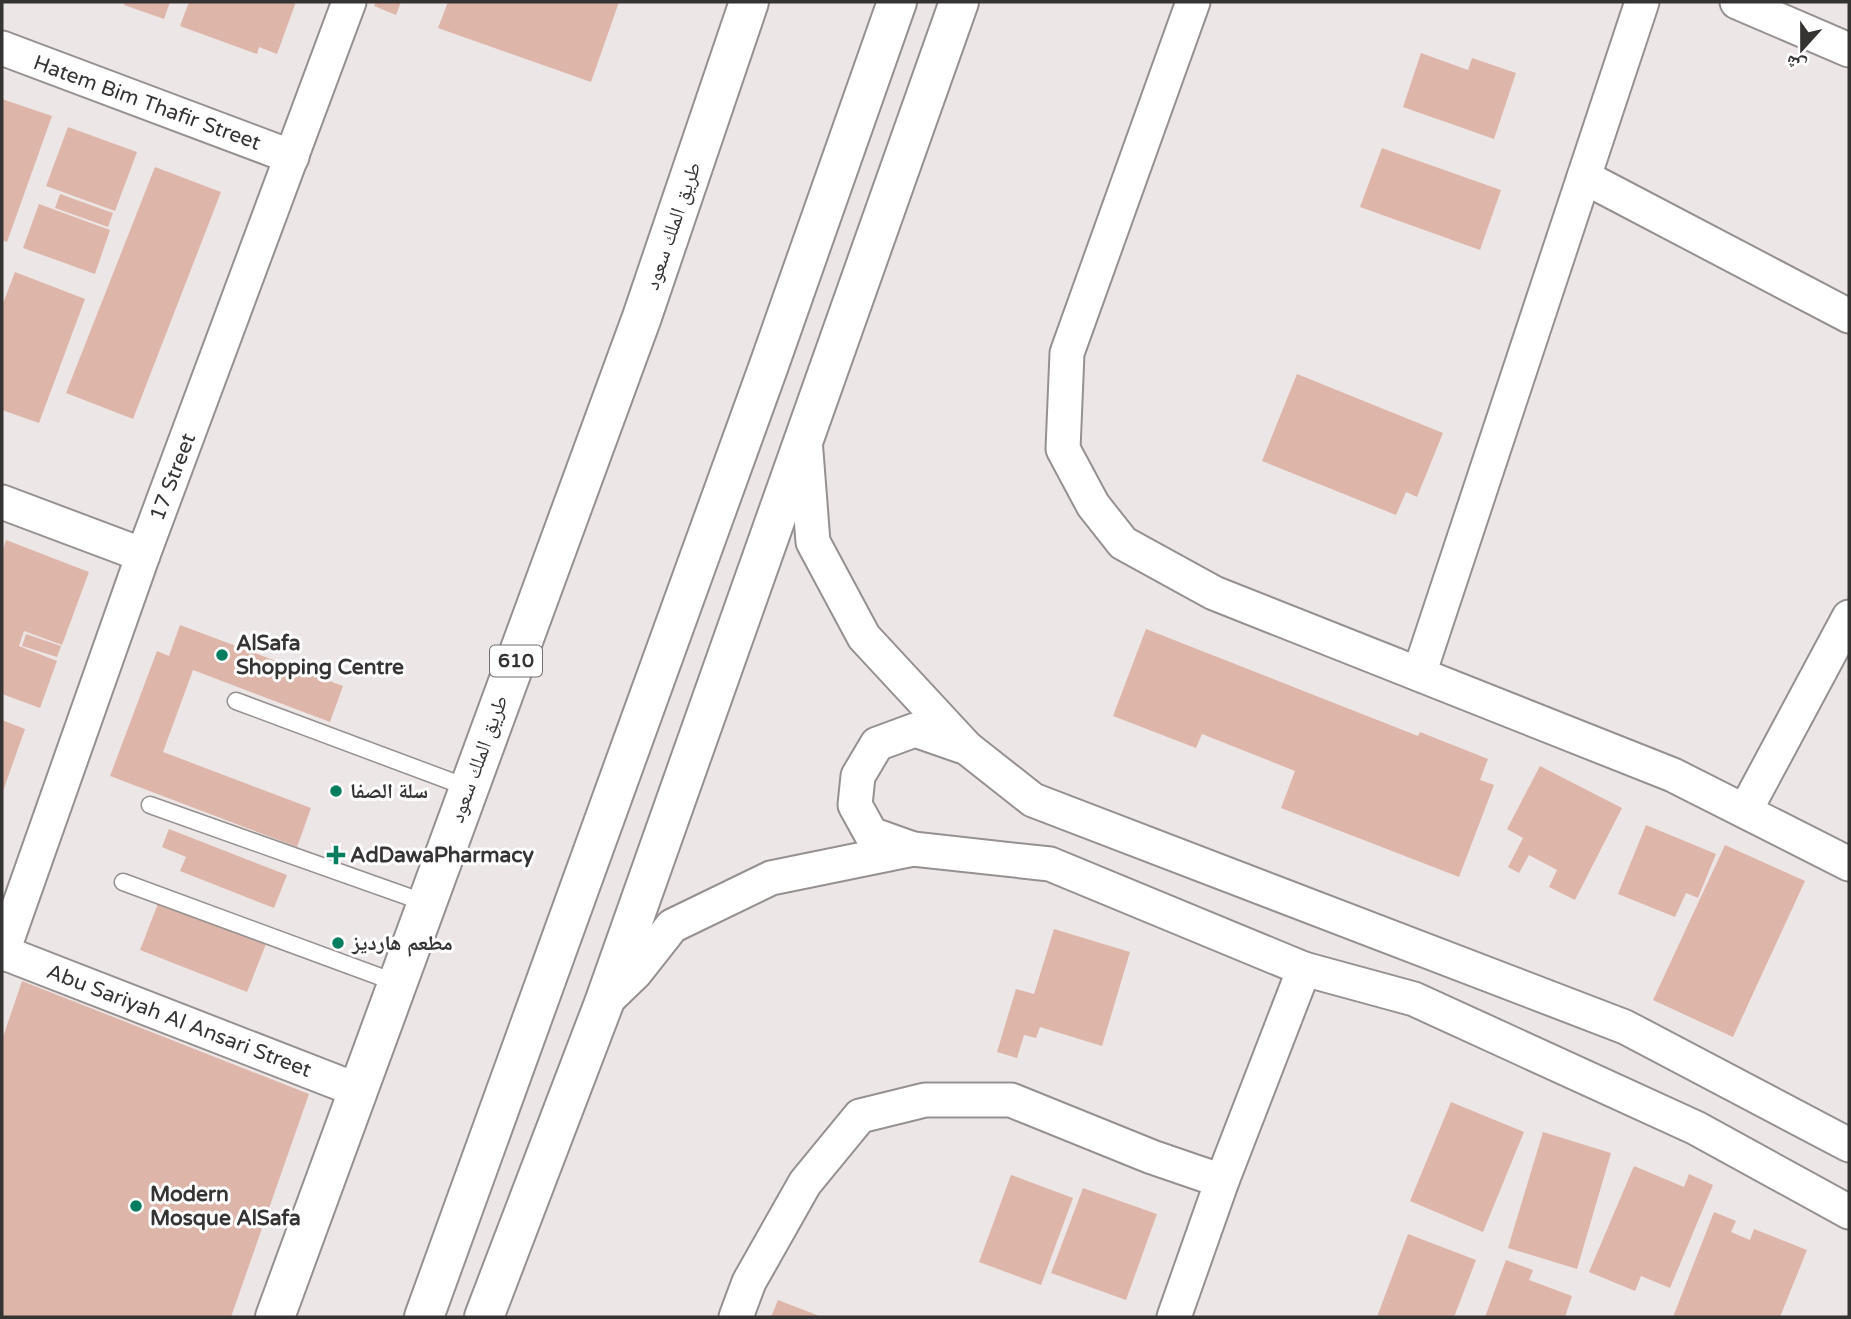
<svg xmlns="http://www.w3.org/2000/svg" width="1851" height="1319" font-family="'Varela Round','Noto Naskh Arabic',sans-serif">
<rect width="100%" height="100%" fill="#ede6e7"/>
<g fill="#deb6a9">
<polygon points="125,2 170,2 164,19 124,5"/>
<polygon points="189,2 296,2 277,54 259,47 257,54 180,26"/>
<polygon points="376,2 401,2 396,15 374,6"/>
<polygon points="448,2 619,2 591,82 438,28"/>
<polygon points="1421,53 1468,70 1472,58 1516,73 1494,139 1403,107"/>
<polygon points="2,99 52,116 7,242 2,240"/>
<polygon points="68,127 137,152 115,211 46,186"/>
<polygon points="1382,148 1501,190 1480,250 1360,207"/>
<polygon points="155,167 221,192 133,419 66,393"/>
<polygon points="60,194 113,213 108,227 55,208"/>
<polygon points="39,204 110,230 95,274 23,248"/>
<polygon points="15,272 85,299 39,423 2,410 2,306"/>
<polygon points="1297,374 1443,433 1417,497 1406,492 1396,515 1262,461"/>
<polygon points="6,540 89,572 62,645 24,631 19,646 57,661 40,708 2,694 2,553"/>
<polygon points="180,625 343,686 330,722 193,670 163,752 311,808 297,847 110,776 157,651 169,656"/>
<polygon points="1146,629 1418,736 1420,732 1488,759 1480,780 1494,785 1459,877 1281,808 1295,771 1202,734 1196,748 1113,716"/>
<polygon points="26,634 61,646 57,657 22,646"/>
<polygon points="2,720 25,729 2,794"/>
<polygon points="1540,766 1622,808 1575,900 1549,887 1557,870 1529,855 1519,873 1508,867 1523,838 1507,829"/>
<polygon points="1646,825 1716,854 1698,898 1686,893 1675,917 1618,894"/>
<polygon points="169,829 287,875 274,908 180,871 186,857 162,847"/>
<polygon points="1725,845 1805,881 1733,1037 1653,1000"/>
<polygon points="159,901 266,944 247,992 140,950"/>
<polygon points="1054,929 1130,952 1102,1046 1040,1027 1036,1038 1024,1035 1017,1058 997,1052 1016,989 1034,994"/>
<polygon points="22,981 309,1094 231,1317 2,1317 2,1040"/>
<polygon points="1451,1102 1524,1132 1483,1232 1410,1201"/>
<polygon points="1543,1132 1611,1153 1577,1269 1508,1248"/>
<polygon points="1634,1166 1684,1187 1689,1174 1713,1185 1670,1288 1641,1276 1635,1291 1589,1272"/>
<polygon points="1011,1175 1073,1198 1041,1285 979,1262"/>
<polygon points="1083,1188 1157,1214 1126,1300 1051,1273"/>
<polygon points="1714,1212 1736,1221 1731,1232 1750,1240 1754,1229 1807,1250 1780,1317 1673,1317"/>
<polygon points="1408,1234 1476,1260 1454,1317 1377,1317"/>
<polygon points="1506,1260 1533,1270 1529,1280 1572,1296 1565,1317 1485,1317"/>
<polygon points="778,1300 822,1317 771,1317"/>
</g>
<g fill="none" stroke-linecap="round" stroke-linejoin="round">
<g stroke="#969090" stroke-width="19">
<g id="service">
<polyline points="236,701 469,788"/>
<polyline points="150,805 426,903"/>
<polyline points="123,882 397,983"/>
</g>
</g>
<g stroke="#969090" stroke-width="37">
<g id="minor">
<polyline points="1193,2 1067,353 1063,449 1093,505 1123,543 1214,593 1673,775 1849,864"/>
<polyline points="1737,2 1849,50"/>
<polyline points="2,48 292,157"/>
<polyline points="1584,177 1849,316"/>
<polyline points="805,439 813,542 864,637 967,748 1033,800 1625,1027 1849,1145"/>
<polyline points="2,502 143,555"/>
<polyline points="1419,674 1642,2"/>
<polyline points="1745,811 1849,617"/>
<polyline points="913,849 871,834 855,805 858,776 877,744 915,730 961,746"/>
<polyline points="2,952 357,1090"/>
<polyline points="2,954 143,555 349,2"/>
<polyline points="604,1003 635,973 672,926 771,878 913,849 1050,864 1304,969 1414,999 1696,1128 1849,1212"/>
<polyline points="736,1317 749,1282 805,1183 860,1116 925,1100 1011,1100 1152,1157 1222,1181"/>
<polyline points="1174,1317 1222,1181 1304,969"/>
</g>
</g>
<g stroke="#969090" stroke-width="42">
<g id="primary">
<polyline points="275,1317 642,317 749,2"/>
<polyline points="424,1317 768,368 897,2"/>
<polyline points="484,1317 604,1003 959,2"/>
</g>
</g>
<use href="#service" stroke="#fff" stroke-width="16"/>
<use href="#minor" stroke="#fff" stroke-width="33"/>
<use href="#primary" stroke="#fff" stroke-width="38"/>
</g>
<g fill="#007e5e" stroke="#fff" stroke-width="2.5">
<circle cx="222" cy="655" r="7"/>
<circle cx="336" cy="791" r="7"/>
<path d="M332.5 844.5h7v7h7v7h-7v7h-7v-7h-7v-7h7z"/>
<circle cx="338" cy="943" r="7"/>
<circle cx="136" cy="1206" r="7"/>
</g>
<g text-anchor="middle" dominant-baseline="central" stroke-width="6" stroke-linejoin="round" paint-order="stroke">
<rect fill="#fff" stroke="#727070" stroke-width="2" x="490" y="645.5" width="52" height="31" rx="5"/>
<g font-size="19" font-weight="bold" fill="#363333">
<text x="516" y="661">610</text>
</g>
<g font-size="21" fill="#363333" stroke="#fff">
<text transform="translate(147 103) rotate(20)">Hatem Bim Thafir Street</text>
<text transform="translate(673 226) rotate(-71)">طريق الملك سعود</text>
<text transform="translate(173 477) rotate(-69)">17 Street</text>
<text transform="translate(479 759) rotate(-70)">طريق الملك سعود</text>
<text transform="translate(179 1021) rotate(21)">Abu Sariyah Al Ansari Street</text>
</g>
<g font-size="21" font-weight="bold" fill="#363333" stroke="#fff" text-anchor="start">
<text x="236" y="643">AlSafa<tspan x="236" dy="24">Shopping Centre</tspan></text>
<text x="350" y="791">سلة الصفا</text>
<text x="350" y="855">AdDawaPharmacy</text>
<text x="352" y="943">مطعم هارديز</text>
<text x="150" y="1194">Modern<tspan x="150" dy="24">Mosque AlSafa</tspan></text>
</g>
</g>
<rect width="1851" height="1319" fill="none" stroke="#363333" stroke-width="7"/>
<g transform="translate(1802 49) rotate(201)" stroke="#ffffff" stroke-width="5" paint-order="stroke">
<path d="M0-5L12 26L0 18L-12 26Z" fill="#363333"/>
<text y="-10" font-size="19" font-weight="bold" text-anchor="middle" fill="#363333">ش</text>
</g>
</svg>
